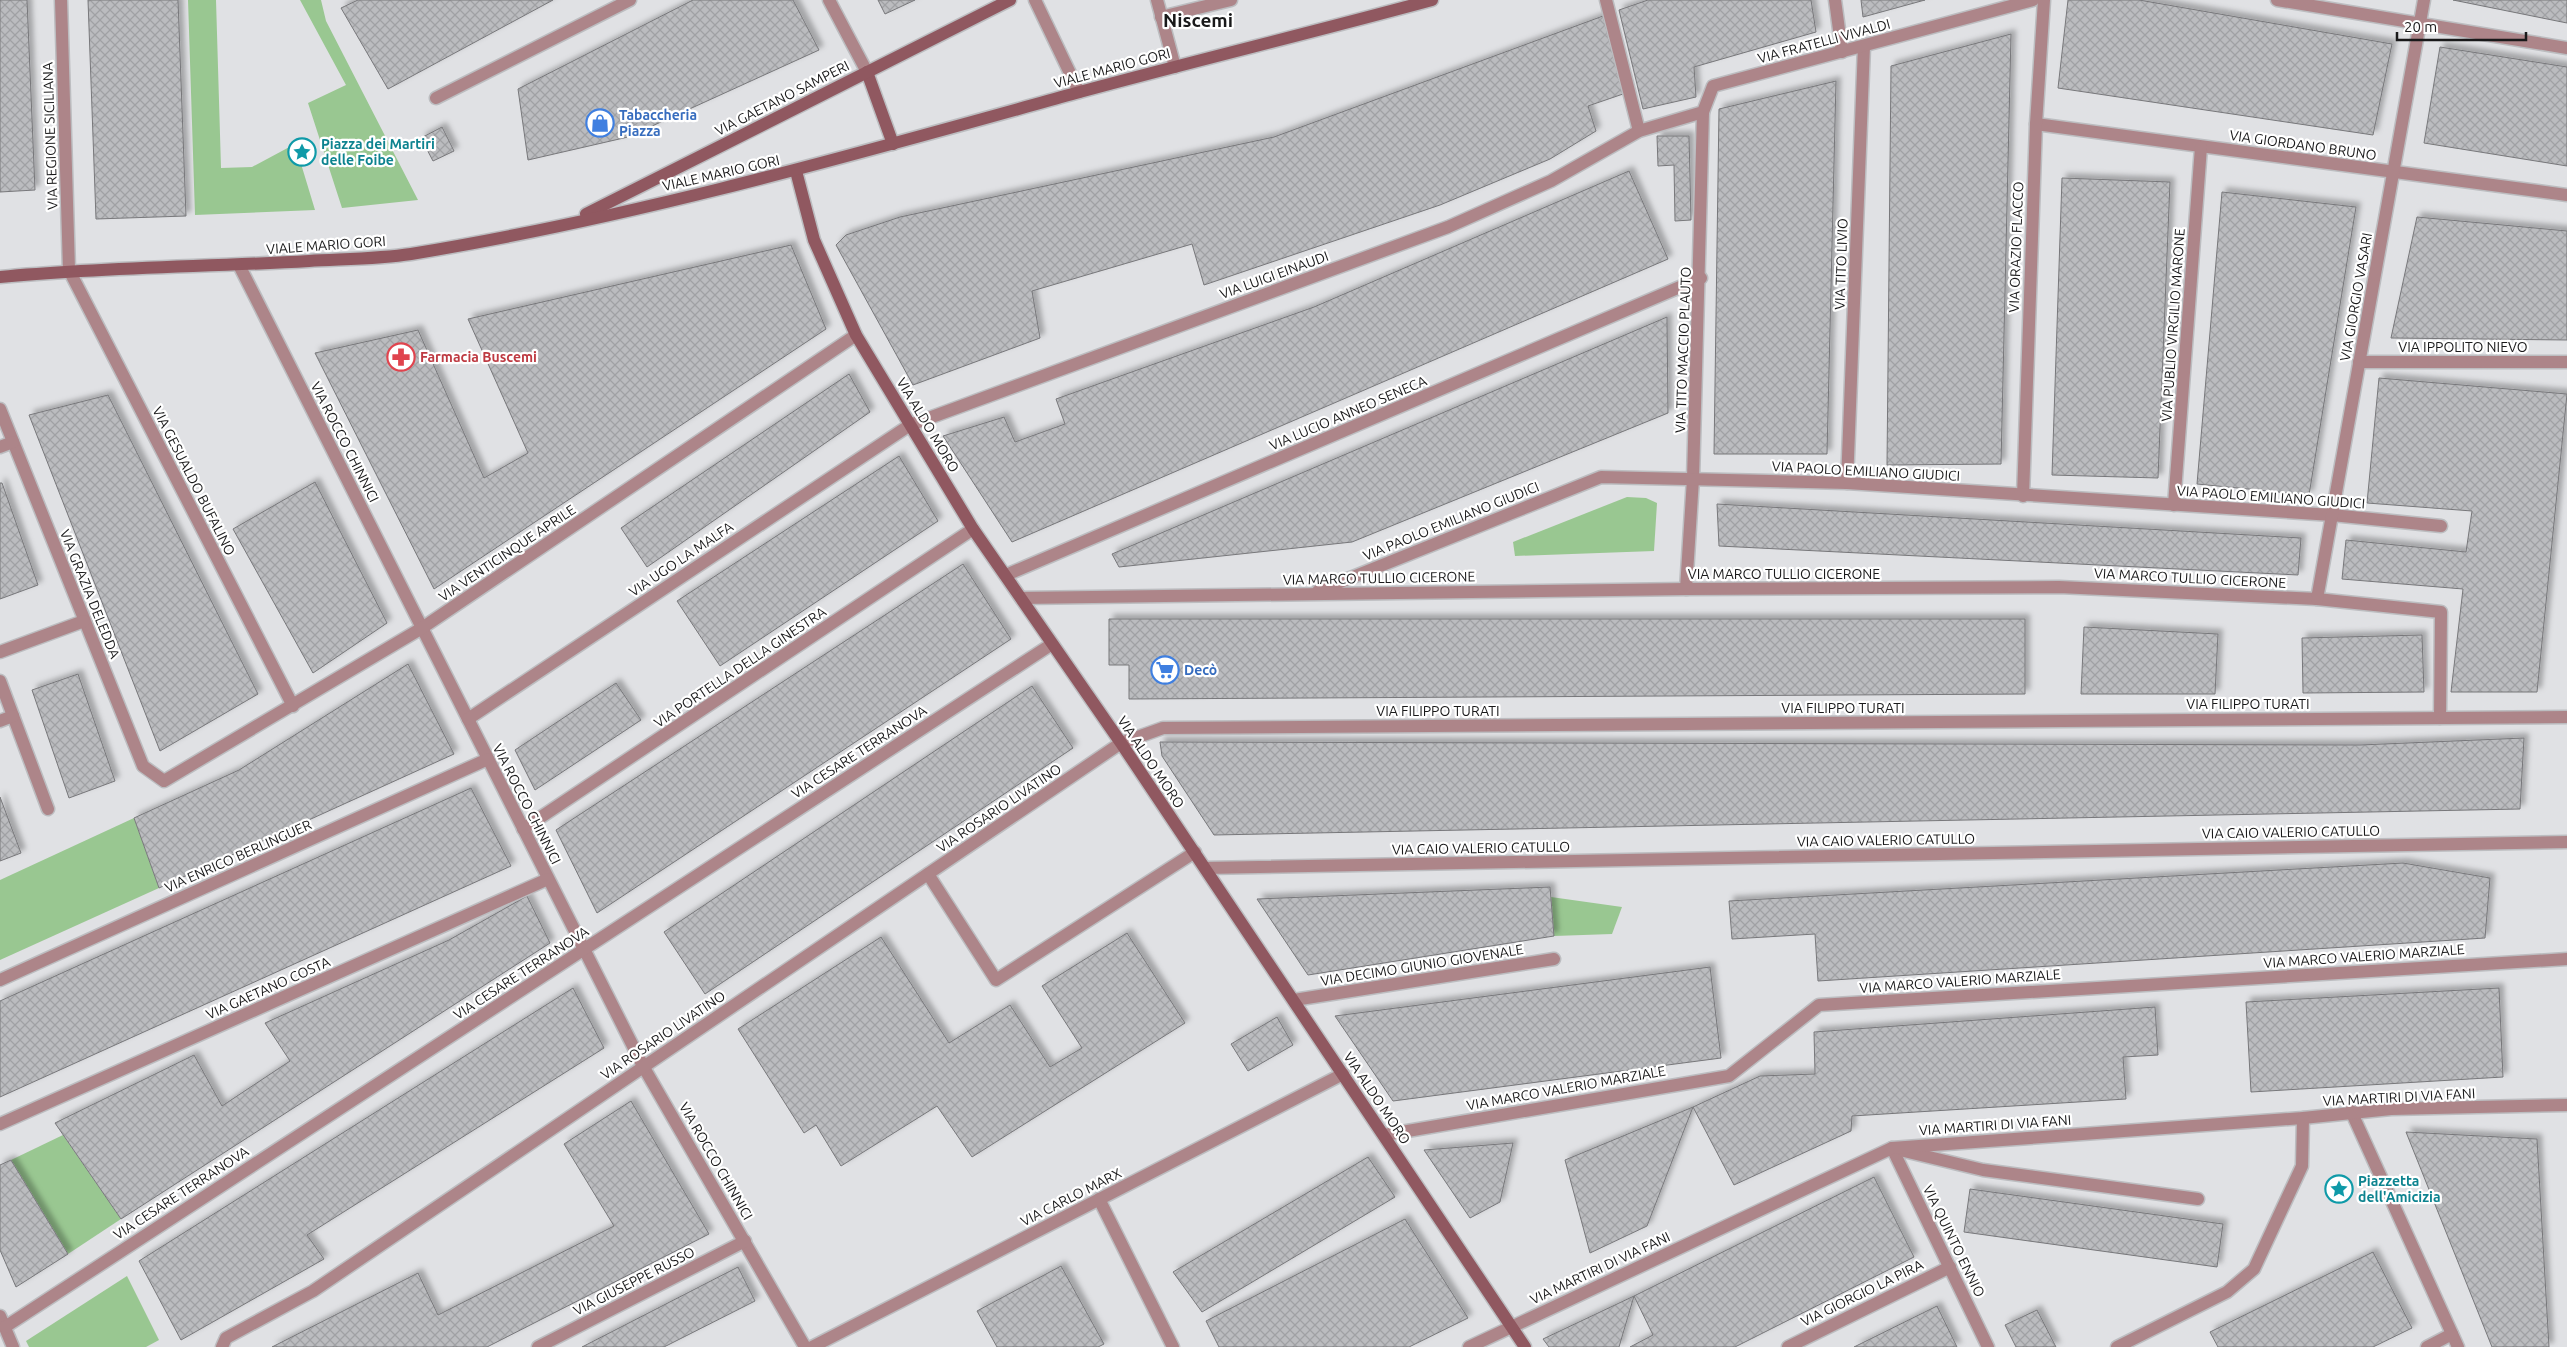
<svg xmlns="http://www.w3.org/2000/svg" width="2567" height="1347" font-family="Ubuntu,sans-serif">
<defs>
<pattern id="building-cross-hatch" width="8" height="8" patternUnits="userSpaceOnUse" patternTransform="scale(1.25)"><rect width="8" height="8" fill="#bbbcbf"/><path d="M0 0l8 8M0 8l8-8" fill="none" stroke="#a0a1a4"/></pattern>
<filter id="shadow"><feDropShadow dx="4.5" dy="-4.5" stdDeviation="2.5" flood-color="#0004"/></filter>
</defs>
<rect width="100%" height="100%" fill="#e0e1e4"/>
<g fill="#99c791">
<polygon points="188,0 216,0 221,168 252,167 295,144 315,210 195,215"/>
<polygon points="300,0 321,0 326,21 418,200 342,208 308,103 346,85"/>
<polygon points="1627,497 1646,498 1657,503 1654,551 1515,556 1513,542"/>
<polygon points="134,818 159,888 0,960 0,880"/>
<polygon points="1551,897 1622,907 1612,934 1554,936"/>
<polygon points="63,1135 121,1219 68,1254 11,1160"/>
<polygon points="127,1276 159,1340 146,1347 29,1347 26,1341"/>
</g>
<g fill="url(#building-cross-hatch)" stroke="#78787b" filter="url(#shadow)">
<polygon points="0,0 27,0 35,190 0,192"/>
<polygon points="88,0 178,0 186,216 96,219"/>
<polygon points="358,0 553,0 388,89 341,8"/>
<polygon points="693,0 793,0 819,50 628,137 528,160 518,89"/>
<polygon points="878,0 915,0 885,14"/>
<polygon points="1648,0 1811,0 1816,32 1694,67 1696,97 1643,109 1619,10"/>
<polygon points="1861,0 1925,0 1863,17"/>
<polygon points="2068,0 2139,0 2392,44 2373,135 2058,88"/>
<polygon points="2453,0 2567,0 2567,23"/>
<polygon points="1603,16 1623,94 1588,106 1596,131 1550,159 1440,205 1204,285 1192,244 1032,291 1040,338 913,385 836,245 846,235 900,217 1274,137"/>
<polygon points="2011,34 2001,464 1887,465 1891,66"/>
<polygon points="2440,47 2567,67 2567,166 2424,143"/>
<polygon points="1836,81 1827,454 1714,454 1719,109"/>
<polygon points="442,127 454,151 433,161 421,138"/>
<polygon points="1657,136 1689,136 1691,220 1675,221 1674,165 1658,166"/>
<polygon points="1629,171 1668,259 1012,542 943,436 1004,417 1015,442 1065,424 1056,399 1314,307"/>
<polygon points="2062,178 2170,182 2158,478 2052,475"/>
<polygon points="2222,192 2356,207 2309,495 2197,484"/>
<polygon points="2417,217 2567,231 2567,340 2391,338"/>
<polygon points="791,245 826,329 434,589 315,353 418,330 484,478 528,453 468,319"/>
<polygon points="1667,317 1668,413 1352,542 1119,567 1112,554"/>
<polygon points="849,374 870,412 647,567 621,528"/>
<polygon points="2379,378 2567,394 2537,692 2451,692 2463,589 2342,579 2346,540 2466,552 2472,511 2367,503"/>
<polygon points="108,395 258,694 160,751 29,415"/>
<polygon points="899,456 938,521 720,666 677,601"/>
<polygon points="315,482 387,623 313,673 233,529"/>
<polygon points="0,483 2,483 38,585 0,599"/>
<polygon points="1717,504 2301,538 2298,575 1719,546"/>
<polygon points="963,564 1011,639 597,913 556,830"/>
<polygon points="1109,619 2025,619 2025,694 1129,699 1129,665 1109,665"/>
<polygon points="2084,627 2218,634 2215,694 2081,694"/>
<polygon points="2422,635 2424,692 2303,693 2302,638"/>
<polygon points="408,664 454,754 159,888 134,818 239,770"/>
<polygon points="78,674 115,781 69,798 32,690"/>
<polygon points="616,683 641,720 535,790 515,750"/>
<polygon points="1032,686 1073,748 705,994 664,932"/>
<polygon points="2524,738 2520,809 1214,835 1162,756 1160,742 2360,745"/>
<polygon points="471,788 511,866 0,1097 0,1001"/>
<polygon points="0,797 21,853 0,861"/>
<polygon points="2403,863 2490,878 2485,938 1818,981 1815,934 1732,939 1729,901"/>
<polygon points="1550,887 1554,936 1308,975 1257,899"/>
<polygon points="527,896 550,943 121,1219 55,1123 194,1055 222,1106 290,1061 265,1023 449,940"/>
<polygon points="1127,933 1185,1023 972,1157 937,1106 841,1166 816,1125 804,1133 738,1029 881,937 949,1043 1010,1005 1050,1067 1082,1048 1042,986"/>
<polygon points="1710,967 1721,1058 1393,1101 1335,1016"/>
<polygon points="573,988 604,1048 307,1235 324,1259 181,1340 139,1261"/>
<polygon points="2499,988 2503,1077 2251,1092 2246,1002"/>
<polygon points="2155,1007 2158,1055 2123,1057 2126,1099 1852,1116 1851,1131 1734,1185 1693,1107 1760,1076 1815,1074 1814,1032"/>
<polygon points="1277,1017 1293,1045 1248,1071 1231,1044"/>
<polygon points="631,1101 709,1234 487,1347 272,1347 418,1273 438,1315 614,1226 564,1144"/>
<polygon points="1693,1107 1647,1226 1590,1253 1565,1160"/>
<polygon points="2406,1132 2537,1139 2549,1347 2492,1347"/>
<polygon points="1513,1143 1500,1202 1470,1218 1424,1150"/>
<polygon points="1368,1157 1395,1197 1202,1312 1173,1272"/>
<polygon points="11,1160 68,1254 16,1287 0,1250 0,1165"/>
<polygon points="1874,1177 1914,1257 1735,1347 1630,1347 1653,1335 1634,1296"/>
<polygon points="1970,1189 2223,1224 2217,1267 1964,1232"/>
<polygon points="1405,1219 1468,1318 1409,1347 1219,1347 1206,1321"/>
<polygon points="2373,1252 2412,1328 2373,1347 2218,1347 2210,1332"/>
<polygon points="1061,1266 1104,1344 1098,1347 997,1347 977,1311"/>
<polygon points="738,1267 755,1301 664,1347 582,1347"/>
<polygon points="1634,1296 1619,1347 1549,1347 1543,1339"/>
<polygon points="1937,1306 1957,1347 1854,1347"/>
<polygon points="2037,1310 2056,1347 2016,1347 2005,1325"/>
</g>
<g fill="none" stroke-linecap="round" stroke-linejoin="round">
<g stroke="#bcbdc0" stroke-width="15">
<g id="lane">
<polyline points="1157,0 1175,67"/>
<polyline points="1161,17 1231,0"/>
</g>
</g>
<g stroke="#bcbdc0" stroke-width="15">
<g id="street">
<polyline points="61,0 69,270 293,706"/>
<polyline points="829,0 867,72"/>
<polyline points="1035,0 1079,92"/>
<polyline points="1606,0 1639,131"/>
<polyline points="1835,0 1842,52"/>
<polyline points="2277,0 2567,48"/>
<polyline points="436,98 630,0"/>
<polyline points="2036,124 2567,195"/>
<polyline points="239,265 643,1066 805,1347"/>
<polyline points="2359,362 2567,362"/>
<polyline points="0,409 143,766 164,781 422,628 856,335"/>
<polyline points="0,447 13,442"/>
<polyline points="1847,483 1864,46"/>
<polyline points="2023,496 2036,124 2044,0"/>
<polyline points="2174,505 2201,147"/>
<polyline points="1006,575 1701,278"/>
<polyline points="1686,589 1693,479 1703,112"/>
<polyline points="1318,591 1601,477 1847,483 2332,515 2441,526"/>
<polyline points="1021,598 1686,589 2059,587 2317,599 2441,612 2440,718"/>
<polyline points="2317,599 2424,0"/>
<polyline points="0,652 84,621"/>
<polyline points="0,681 48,809"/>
<polyline points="468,719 910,425 1448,227 1551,181 1639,131 1703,112 1713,86 2033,0"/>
<polyline points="0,721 13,716"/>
<polyline points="523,829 973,529"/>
<polyline points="1205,868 2567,842"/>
<polyline points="928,874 996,980 1195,852"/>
<polyline points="0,980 488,759"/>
<polyline points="1294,1000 1554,959"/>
<polyline points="2351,1111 2458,1347"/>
<polyline points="0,1124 548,879"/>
<polyline points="1384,1135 1729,1076 1819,1005 2567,959"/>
<polyline points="1892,1148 1988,1347"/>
<polyline points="1904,1151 1983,1170 2198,1199"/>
<polyline points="1099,1199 1173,1347"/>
<polyline points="0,1316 13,1347"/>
<polyline points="5,1327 1052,644"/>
<polyline points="222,1347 226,1338 313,1291 1121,743 1163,728 2567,717"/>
<polyline points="538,1347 745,1241"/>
<polyline points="812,1347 1343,1074"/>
<polyline points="1469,1347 1892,1148 2303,1118 2391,1109 2567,1105"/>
<polyline points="1788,1347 1950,1267"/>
<polyline points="2117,1347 2227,1292 2254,1269 2302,1166 2303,1118"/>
<polyline points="2427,1347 2452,1334"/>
</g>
</g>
<g stroke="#bcbdc0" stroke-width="15">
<g id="secondary">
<polyline points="867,72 893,144"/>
<polyline points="796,171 814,240 856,335 973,529 1121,743 1525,1347"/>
<polyline points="586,214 1010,0"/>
<path d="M0 277C103 267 206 267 309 261 342 259 378 259 411 254 637 217 856 154 1076 93 1194 61 1314 32 1432 0"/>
</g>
</g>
<use href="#lane" stroke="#ad8589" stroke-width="12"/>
<use href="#street" stroke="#ad8589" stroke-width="12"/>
<use href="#secondary" stroke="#905860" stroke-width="12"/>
</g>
<defs>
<g id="shop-ring" transform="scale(1.4375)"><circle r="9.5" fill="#fff" stroke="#3f7fe0" stroke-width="1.5"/><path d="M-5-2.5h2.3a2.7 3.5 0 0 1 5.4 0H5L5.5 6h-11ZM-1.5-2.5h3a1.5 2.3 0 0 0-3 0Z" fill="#3f7fe0"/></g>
<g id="sight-ring" transform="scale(1.4375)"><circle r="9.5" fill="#fff" stroke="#0f9aa8" stroke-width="1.5"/><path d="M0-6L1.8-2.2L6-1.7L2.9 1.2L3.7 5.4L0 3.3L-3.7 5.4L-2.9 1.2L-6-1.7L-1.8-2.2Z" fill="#0f9aa8"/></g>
<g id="pharmacy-ring" transform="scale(1.4375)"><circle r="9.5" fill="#fff" stroke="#e0444e" stroke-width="1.5"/><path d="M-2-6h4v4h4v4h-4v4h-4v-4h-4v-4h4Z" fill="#e0444e"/></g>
<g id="supermarket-ring" transform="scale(1.4375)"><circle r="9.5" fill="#fff" stroke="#3f7fe0" stroke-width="1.5"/><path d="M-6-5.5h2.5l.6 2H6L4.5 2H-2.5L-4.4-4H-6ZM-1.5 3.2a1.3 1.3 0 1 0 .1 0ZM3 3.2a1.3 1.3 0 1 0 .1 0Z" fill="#3f7fe0"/></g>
</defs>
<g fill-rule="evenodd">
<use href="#shop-ring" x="600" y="123"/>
<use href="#sight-ring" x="302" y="152"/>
<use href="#pharmacy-ring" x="401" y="357"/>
<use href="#supermarket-ring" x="1165" y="670"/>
<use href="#sight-ring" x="2339" y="1189"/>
</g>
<g text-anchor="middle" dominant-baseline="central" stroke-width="4.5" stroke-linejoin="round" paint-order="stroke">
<g font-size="14" fill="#19191a" stroke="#fff">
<text transform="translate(1824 41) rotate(-15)">VIA FRATELLI VIVALDI</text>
<text transform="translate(1112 68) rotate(-15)">VIALE MARIO GORI</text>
<text transform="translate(782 98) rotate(-27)">VIA GAETANO SAMPERI</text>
<text transform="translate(50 136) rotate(-92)">VIA REGIONE SICILIANA</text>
<text transform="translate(2303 145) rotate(8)">VIA GIORDANO BRUNO</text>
<text transform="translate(721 173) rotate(-13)">VIALE MARIO GORI</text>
<text transform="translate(326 245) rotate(-4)">VIALE MARIO GORI</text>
<text transform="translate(2016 247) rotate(-88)">VIA ORAZIO FLACCO</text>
<text transform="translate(1841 264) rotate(-88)">VIA TITO LIVIO</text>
<text transform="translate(1274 275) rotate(-20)">VIA LUIGI EINAUDI</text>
<text transform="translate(2356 297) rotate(-80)">VIA GIORGIO VASARI</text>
<text transform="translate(2173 325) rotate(-86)">VIA PUBLIO VIRGILIO MARONE</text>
<text x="2463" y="347">VIA IPPOLITO NIEVO</text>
<text transform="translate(1683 350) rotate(-88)">VIA TITO MACCIO PLAUTO</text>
<text transform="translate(1348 413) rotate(-23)">VIA LUCIO ANNEO SENECA</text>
<text transform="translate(928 425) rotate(59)">VIA ALDO MORO</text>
<text transform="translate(345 442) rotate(63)">VIA ROCCO CHINNICI</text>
<text transform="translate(1866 471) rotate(3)">VIA PAOLO EMILIANO GIUDICI</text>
<text transform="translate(194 481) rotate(63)">VIA GESUALDO BUFALINO</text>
<text transform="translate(2271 497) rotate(4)">VIA PAOLO EMILIANO GIUDICI</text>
<text transform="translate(1451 521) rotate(-22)">VIA PAOLO EMILIANO GIUDICI</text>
<text transform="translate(507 553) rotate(-34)">VIA VENTICINQUE APRILE</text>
<text transform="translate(681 559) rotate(-34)">VIA UGO LA MALFA</text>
<text x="1784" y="574">VIA MARCO TULLIO CICERONE</text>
<text transform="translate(1379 578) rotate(-1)">VIA MARCO TULLIO CICERONE</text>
<text transform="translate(2190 578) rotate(3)">VIA MARCO TULLIO CICERONE</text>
<text transform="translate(90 594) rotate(68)">VIA GRAZIA DELEDDA</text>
<text transform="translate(740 667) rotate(-34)">VIA PORTELLA DELLA GINESTRA</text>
<text x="2248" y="704">VIA FILIPPO TURATI</text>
<text x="1843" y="708">VIA FILIPPO TURATI</text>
<text x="1438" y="711">VIA FILIPPO TURATI</text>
<text transform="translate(859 752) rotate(-33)">VIA CESARE TERRANOVA</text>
<text transform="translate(1151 762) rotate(56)">VIA ALDO MORO</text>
<text transform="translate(527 804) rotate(63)">VIA ROCCO CHINNICI</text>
<text transform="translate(999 808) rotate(-34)">VIA ROSARIO LIVATINO</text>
<text transform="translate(2291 832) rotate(-1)">VIA CAIO VALERIO CATULLO</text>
<text transform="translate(1886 840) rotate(-1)">VIA CAIO VALERIO CATULLO</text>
<text transform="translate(1481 848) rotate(-1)">VIA CAIO VALERIO CATULLO</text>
<text transform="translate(238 856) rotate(-24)">VIA ENRICO BERLINGUER</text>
<text transform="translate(2364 956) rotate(-4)">VIA MARCO VALERIO MARZIALE</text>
<text transform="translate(1422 965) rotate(-9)">VIA DECIMO GIUNIO GIOVENALE</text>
<text transform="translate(521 973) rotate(-33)">VIA CESARE TERRANOVA</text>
<text transform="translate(1960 981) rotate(-4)">VIA MARCO VALERIO MARZIALE</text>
<text transform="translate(268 988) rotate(-24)">VIA GAETANO COSTA</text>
<text transform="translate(663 1035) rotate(-34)">VIA ROSARIO LIVATINO</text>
<text transform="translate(1566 1088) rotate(-10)">VIA MARCO VALERIO MARZIALE</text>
<text transform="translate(2399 1097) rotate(-3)">VIA MARTIRI DI VIA FANI</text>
<text transform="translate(1377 1098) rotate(56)">VIA ALDO MORO</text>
<text transform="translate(1995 1125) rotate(-4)">VIA MARTIRI DI VIA FANI</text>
<text transform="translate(716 1161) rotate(60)">VIA ROCCO CHINNICI</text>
<text transform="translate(181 1193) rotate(-33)">VIA CESARE TERRANOVA</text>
<text transform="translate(1071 1197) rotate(-27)">VIA CARLO MARX</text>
<text transform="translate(1954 1241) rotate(64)">VIA QUINTO ENNIO</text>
<text transform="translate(1600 1268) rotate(-25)">VIA MARTIRI DI VIA FANI</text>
<text transform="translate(634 1281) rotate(-27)">VIA GIUSEPPE RUSSO</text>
<text transform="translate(1862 1293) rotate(-26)">VIA GIORGIO LA PIRA</text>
</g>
<g font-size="14" font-weight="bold" fill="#366cbe" stroke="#fff" text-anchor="start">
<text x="619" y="115">Tabaccheria<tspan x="619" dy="16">Piazza</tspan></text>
<text x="1184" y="670">Decò</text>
</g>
<g font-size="14" font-weight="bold" fill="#0d838f" stroke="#fff" text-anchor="start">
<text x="321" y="144">Piazza dei Martiri<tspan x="321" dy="16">delle Foibe</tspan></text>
<text x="2358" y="1181">Piazzetta<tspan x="2358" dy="16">dell'Amicizia</tspan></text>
</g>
<g font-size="14" font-weight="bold" fill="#be3a42" stroke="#fff" text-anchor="start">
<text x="420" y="357">Farmacia Buscemi</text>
</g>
<g font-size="19" font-weight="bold" fill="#19191a" stroke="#fff">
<text x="1198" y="20">Niscemi</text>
</g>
</g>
<path d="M2397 32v8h129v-8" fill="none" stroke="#19191a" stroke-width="2.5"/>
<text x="2404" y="32" font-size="15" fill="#19191a" stroke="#ffffff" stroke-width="4" paint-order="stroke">20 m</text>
</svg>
